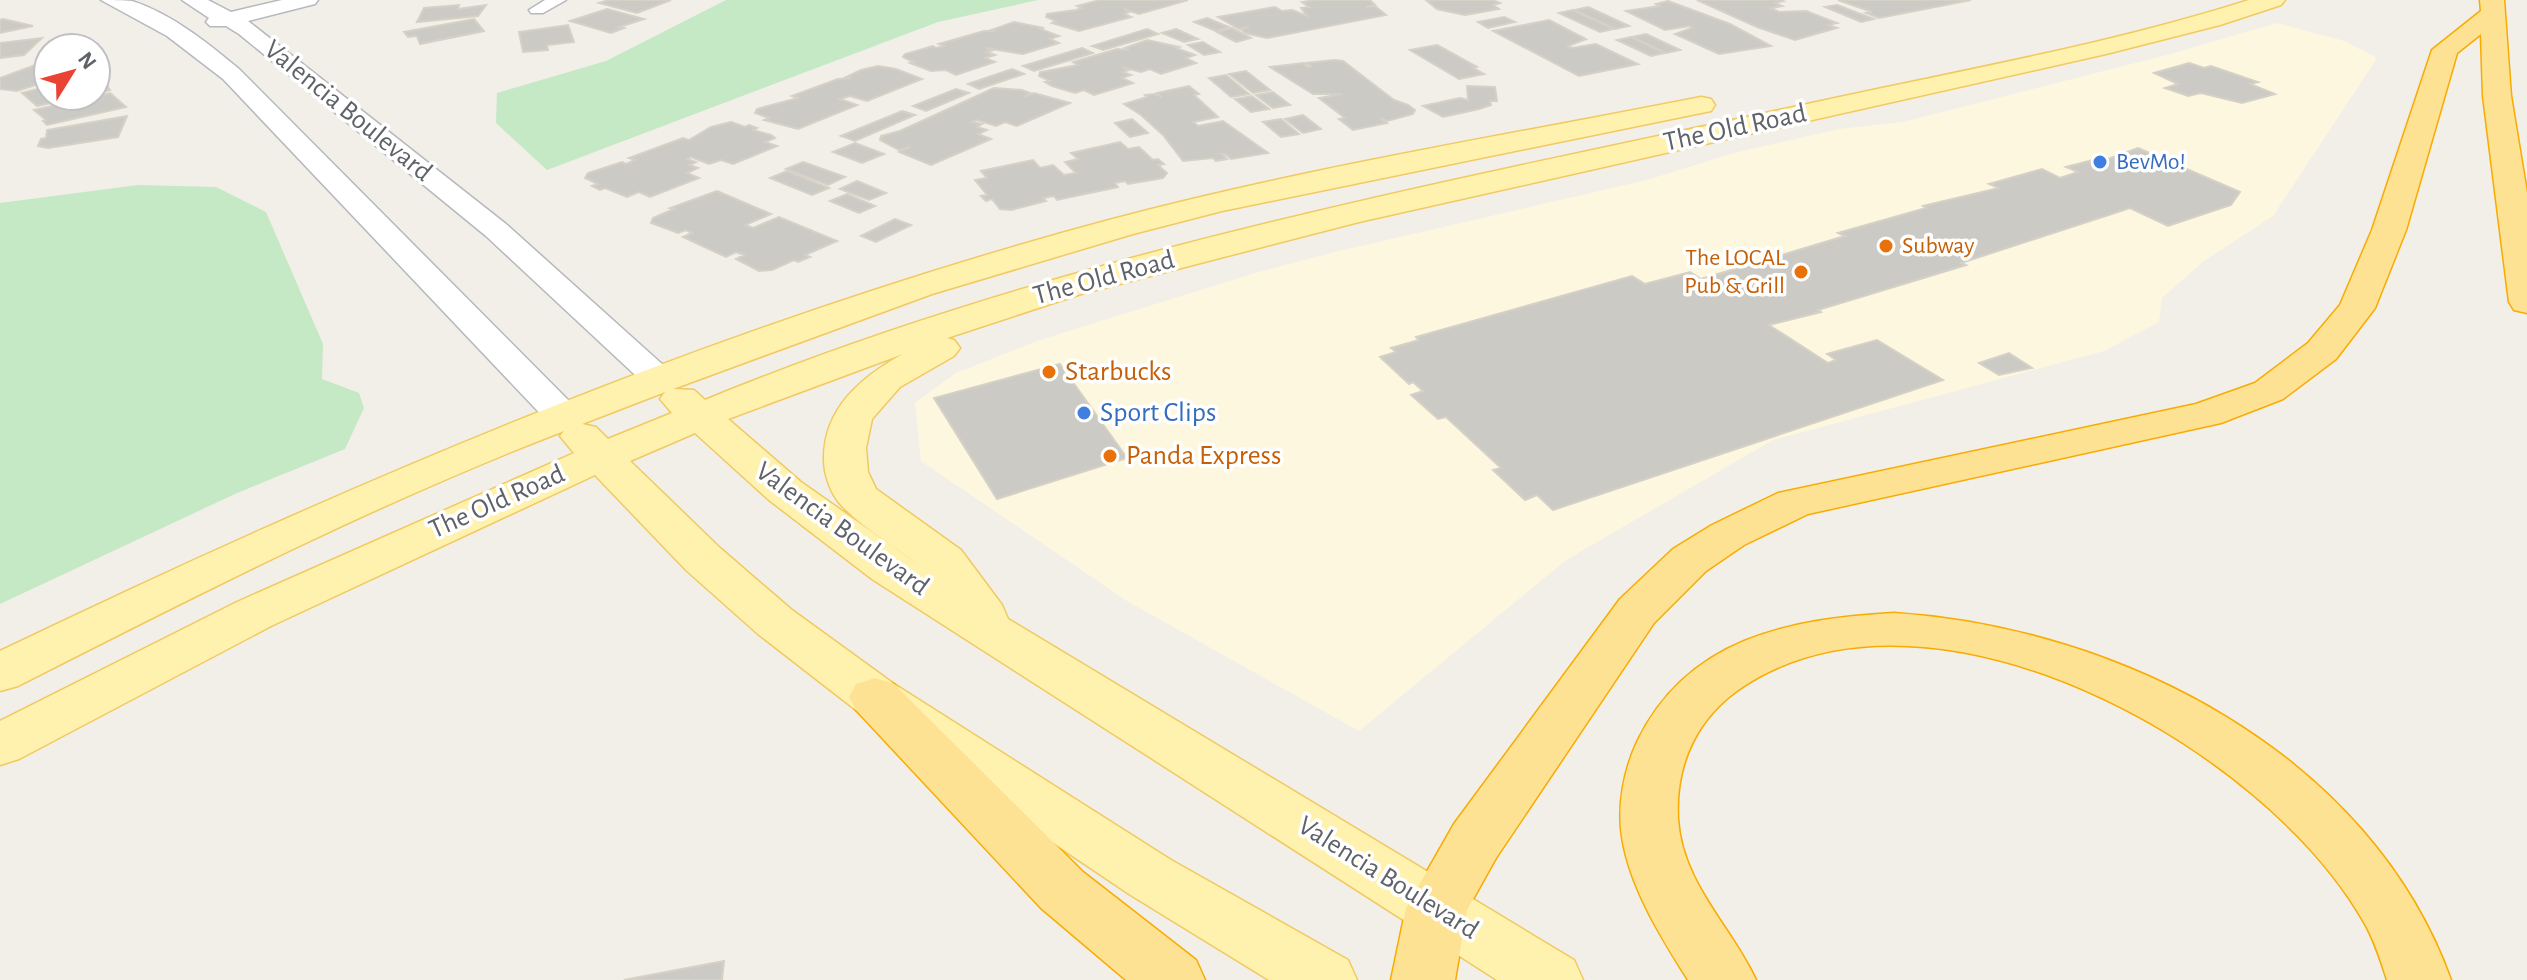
<svg xmlns="http://www.w3.org/2000/svg" width="2527" height="980" font-family="'Alegreya Sans',sans-serif">
<rect width="100%" height="100%" fill="#f1efe8"/>
<polygon fill="#fef7e0" points="2277,23 2344,41 2377,58 2273,216 2204,261 2162,298 2159,322 2104,351 1773,440 1566,560 1359,731 1127,601 921,461 915,403 956,373 1037,341 1255,273 1339,251 1647,180 1734,153 1839,129 1903,122 2167,55"/>
<g fill="#c5e8c5">
<polygon points="726,0 1038,0 938,22 547,170 496,123 497,93 606,61"/>
<polygon points="138,185 216,187 266,212 323,344 322,379 359,393 364,408 345,449 237,493 0,604 0,203"/>
</g>
<g fill="#cccac5" stroke="#d6d1c6" stroke-width="2">
<polygon points="609,0 671,0 637,13 599,3"/>
<polygon points="1100,0 1188,0 1139,14 1124,9 1129,12 1124,14 1131,17 1079,31 1052,23 1056,21 1046,17 1047,14 1076,10 1082,8 1077,6"/>
<polygon points="1315,0 1370,0 1375,5 1366,7 1375,6 1386,15 1267,38 1245,33 1241,29 1249,27 1239,29 1218,17 1275,7 1282,11 1292,10 1307,16 1301,8 1309,7 1302,2"/>
<polygon points="1426,0 1493,0 1500,3 1493,5 1499,9 1465,15 1437,9"/>
<polygon points="1697,0 1780,0 1783,1 1775,3 1782,6 1771,8 1779,12 1806,11 1837,23 1828,25 1837,28 1795,40 1757,27"/>
<polygon points="1838,0 1971,0 1879,18 1866,13 1872,12"/>
<polygon points="1668,1 1730,24 1771,46 1719,54 1675,34 1692,28 1689,26 1665,30 1626,11 1660,6 1656,4"/>
<polygon points="459,5 458,9 486,5 478,16 417,22 424,8"/>
<polygon points="1837,5 1874,19 1861,22 1825,7"/>
<polygon points="1588,7 1629,26 1615,29 1574,10"/>
<polygon points="607,9 644,19 619,27 624,28 611,33 570,21"/>
<polygon points="1573,10 1614,29 1600,32 1559,13"/>
<polygon points="1504,17 1515,22 1488,28 1478,22"/>
<polygon points="1207,18 1229,27 1216,31 1194,22"/>
<polygon points="3,19 33,26 0,33 0,20"/>
<polygon points="474,19 484,31 420,44 417,36 408,37 404,32"/>
<polygon points="1549,20 1586,39 1568,46 1572,48 1596,44 1638,64 1579,76 1493,31"/>
<polygon points="1014,22 1044,28 1040,29 1059,36 1050,39 1059,43 1023,54 986,48 993,50 987,52 995,55 985,58 995,62 956,75 946,70 931,71 910,63 914,62 903,57 905,54 933,46 936,48 944,46 939,44 984,31 995,31 991,30"/>
<polygon points="568,25 574,42 547,45 548,50 523,52 519,32"/>
<polygon points="1232,28 1251,38 1236,42 1217,32"/>
<polygon points="1147,29 1158,34 1103,50 1092,46"/>
<polygon points="1176,29 1198,39 1184,42 1162,33"/>
<polygon points="1646,34 1680,50 1666,53 1632,37"/>
<polygon points="1631,37 1665,53 1651,56 1617,40"/>
<polygon points="42,38 24,55 0,58 0,43"/>
<polygon points="1147,40 1179,47 1176,48 1195,55 1186,58 1196,63 1161,74 1150,69 1141,72 1122,67 1129,70 1123,72 1131,75 1122,78 1133,83 1094,95 1084,90 1075,93 1052,86 1045,82 1050,81 1039,76 1040,72 1078,65 1073,62 1117,49 1129,50 1125,48"/>
<polygon points="1203,42 1220,52 1204,55 1188,45"/>
<polygon points="1437,45 1477,67 1473,68 1484,74 1459,79 1410,50"/>
<polygon points="1082,48 1093,53 1034,71 1023,66"/>
<polygon points="1335,60 1343,61 1394,100 1408,105 1415,110 1413,114 1387,121 1380,118 1387,123 1353,130 1339,119 1345,118 1319,98 1342,94 1313,94 1270,67 1303,63 1308,67 1311,66 1306,63"/>
<polygon points="2189,63 2204,68 2211,66 2258,82 2250,84 2275,94 2242,103 2201,93 2188,96 2165,88 2178,84 2154,73"/>
<polygon points="38,64 48,66 48,81 17,91 0,89 0,78"/>
<polygon points="878,66 896,69 922,79 867,101 850,96 840,99 857,105 798,129 764,120 769,118 755,113 757,109 798,98 792,96 838,79 851,78 846,77 861,70"/>
<polygon points="1012,69 1024,74 979,89 968,84"/>
<polygon points="1246,71 1270,90 1253,93 1229,74"/>
<polygon points="1226,75 1249,94 1231,97 1209,78"/>
<polygon points="96,76 102,79 110,90 96,94"/>
<polygon points="1189,86 1199,94 1194,95 1218,117 1193,122 1198,126 1223,121 1268,153 1231,159 1225,154 1222,154 1227,159 1216,161 1213,158 1183,161 1163,135 1141,115 1124,104 1147,97 1145,95 1155,94 1162,97 1157,93"/>
<polygon points="1467,86 1495,87 1497,101 1490,101 1491,105 1479,109 1443,117 1423,106 1460,98 1468,100"/>
<polygon points="41,88 48,88 48,96 86,96 37,106 22,93"/>
<polygon points="994,88 1022,90 1030,93 1024,97 1034,93 1070,103 1017,126 1005,122 996,126 977,120 972,122 982,124 977,127 987,130 978,134 991,139 931,165 899,152 910,147 899,150 880,140 881,136 900,131"/>
<polygon points="956,89 969,93 926,111 913,106"/>
<polygon points="1273,92 1290,105 1273,108 1256,95"/>
<polygon points="110,93 126,107 47,125 43,121 46,120 34,110"/>
<polygon points="1252,96 1269,109 1251,112 1235,99"/>
<polygon points="902,111 915,115 855,141 841,136"/>
<polygon points="1303,115 1321,129 1303,133 1285,119"/>
<polygon points="127,116 118,137 48,148 38,146 41,139 46,138 47,130"/>
<polygon points="1132,119 1148,133 1130,137 1115,123"/>
<polygon points="1281,119 1299,134 1281,137 1263,122"/>
<polygon points="731,122 745,127 749,125 757,128 753,130 771,135 775,138 765,142 777,146 733,164 721,160 709,164 691,157 687,159 696,162 689,165 698,168 687,173 699,178 650,197 639,192 627,197 605,188 600,190 592,186 598,184 585,178 588,173 622,162 626,164 635,160 629,158 683,138 689,140 711,127"/>
<polygon points="1120,142 1128,149 1139,147 1153,160 1158,159 1164,164 1158,165 1167,173 1163,178 1128,184 1125,181 1115,183 1118,187 1057,200 1054,196 1043,198 1046,201 1011,210 1000,209 992,199 986,201 981,196 987,195 975,180 987,178 981,171 1033,160 1040,168 1053,165 1064,175 1076,173 1065,162 1078,159 1071,153"/>
<polygon points="855,143 884,154 862,163 833,152"/>
<polygon points="2138,148 2240,192 2231,205 2168,226 2130,208 1961,263 1966,265 1818,310 1821,312 1769,325 1828,363 1836,360 1827,354 1877,340 1943,380 1553,510 1537,495 1525,500 1493,470 1501,468 1446,417 1438,419 1411,395 1423,391 1413,382 1409,384 1380,357 1396,352 1391,348 1419,340 1416,337 1632,276 1645,284 1690,272 1701,279 1845,236 1838,233 1926,208 1923,206 1999,188 1989,184 2042,169 2060,178 2078,172 2066,167 2100,158 2105,160"/>
<polygon points="803,162 845,177 828,185 786,169"/>
<polygon points="787,171 829,188 812,195 770,178"/>
<polygon points="857,181 886,193 869,200 840,189"/>
<polygon points="717,191 771,214 745,225 753,228 779,217 837,241 805,255 810,257 798,262 794,260 772,270 759,271 736,259 744,255 736,252 726,257 683,237 692,233 686,230 678,233 651,223 653,218 674,209 670,208"/>
<polygon points="847,194 875,206 859,213 830,201"/>
<polygon points="895,219 911,225 876,242 861,236"/>
<polygon points="2009,353 2032,368 1999,375 1979,363"/>
<polygon points="1060,364 1127,458 997,499 934,398"/>
<polygon points="724,961 722,980 624,980"/>
</g>
<g fill="none" stroke-linecap="round" stroke-linejoin="round">
<g stroke="#b5b8bc" stroke-width="3">
<polygon id="minor" points="545,0 566,0 543,13 531,13 529,10"/>
</g>
<g stroke="#b5b8bc" stroke-width="3">
<g id="tertiary">
<path d="M101 0C111 0 123 0 132 1 172 14 208 43 239 69L577 409 582 417 577 425 564 428 551 425 223 79 167 36Z"/>
<polygon points="182,0 208,0 231,12 282,0 318,0 315,4 248,21 506,224 672,373 677,380 672,387 660,390 648,387 486,236 239,34 226,26 210,26 206,22 209,18"/>
</g>
</g>
<g stroke="#f2c960" stroke-width="3">
<path id="primary" d="M2249 0H2285L2281 5 2220 25 2106 54 1359 222 1081 294 947 338 954 340 960 348 954 356 900 387 872 419 866 448 868 472 876 489 961 550 1002 605 1008 619 1574 960 1583 980H1497L872 579 769 500 695 433 630 461 720 548 792 610 894 684 1171 860 1348 960 1357 980H1269L1129 894 856 710 758 634 686 570 595 475 271 626 19 759 0 765V721L237 602 574 453 560 436 564 431C377 503 197 595 18 686L0 691V651C358 479 725 323 1109 220 1303 168 1504 136 1701 97L1711 99 1715 105 1711 111 1701 113 1222 211 1133 234 932 294 673 389 694 390 705 400C1066 251 1455 181 1835 98 1973 68 2114 43 2249 0ZM903 354C861 377 823 409 824 460 824 475 831 494 841 505 863 528 894 546 919 565L801 482 728 419ZM665 392 660 399 672 413 608 439 596 427 582 424Z"/>
</g>
<g stroke="#f9ab00" stroke-width="3">
<g id="motorway">
<polygon points="2480,0 2504,0 2511,96 2527,193 2527,313 2514,310 2509,302 2483,96 2481,34 2457,53 2406,230 2375,308 2336,359 2283,399 2221,423 1808,514 1744,545 1706,571 1654,623 1496,858 1467,910 1455,980 1391,980 1406,908 1454,824 1620,599 1673,549 1712,525 1778,493 2196,404 2255,383 2308,343 2340,305 2372,230 2432,50 2481,11"/>
<path d="M1894 613C2122 628 2370 755 2451 980H2387C2381 961 2375 942 2365 924 2266 747 1935 562 1744 686 1698 716 1675 763 1678 819 1682 883 1731 926 1756 980H1688C1661 937 1630 888 1622 837 1617 805 1624 770 1637 742 1687 638 1789 619 1894 613Z"/>
<polygon points="875,678 894,684 1083,872 1196,960 1205,980 1126,980 1041,908 856,710 849,697 856,684"/>
</g>
</g>
<use href="#minor" fill="#fff" fill-rule="evenodd"/>
<use href="#tertiary" fill="#fff" fill-rule="evenodd"/>
<use href="#primary" fill="#fff2af" fill-rule="evenodd"/>
<use href="#motorway" fill="#fde293" fill-rule="evenodd"/>
</g>
<g fill="#3f7fe0" stroke="#fff" stroke-width="3">
<circle cx="2100" cy="162" r="8"/>
<circle cx="1084" cy="413" r="8"/>
</g>
<g fill="#e8710a" stroke="#fff" stroke-width="3">
<circle cx="1886" cy="246" r="8"/>
<circle cx="1801" cy="272" r="8"/>
<circle cx="1049" cy="372" r="8"/>
<circle cx="1110" cy="456" r="8"/>
</g>
<g text-anchor="middle" dominant-baseline="central" stroke-width="7" stroke-linejoin="round" paint-order="stroke">
<g font-size="24" fill="#366cbe" stroke="#fff" text-anchor="start">
<text x="2116" y="162">BevMo!</text>
</g>
<g font-size="24" fill="#c56008" stroke="#fff" text-anchor="start">
<text x="1902" y="246">Subway</text>
<text x="1785" y="258" text-anchor="end">The LOCAL<tspan x="1785" dy="28">Pub &amp; Grill</tspan></text>
</g>
<g font-size="28" fill="#5f6368" stroke="#fff">
<text transform="translate(348 111) rotate(39)">Valencia Boulevard</text>
<text transform="translate(1735 128) rotate(-12)">The Old Road</text>
<text transform="translate(1104 278) rotate(-15)">The Old Road</text>
<text transform="translate(497 502) rotate(-24)">The Old Road</text>
<text transform="translate(842 529) rotate(36)">Valencia Boulevard</text>
<text transform="translate(1388 878) rotate(32)">Valencia Boulevard</text>
</g>
<g font-size="28" fill="#c56008" stroke="#fff" text-anchor="start">
<text x="1065" y="372">Starbucks</text>
<text x="1126" y="456">Panda Express</text>
</g>
<g font-size="28" fill="#366cbe" stroke="#fff" text-anchor="start">
<text x="1100" y="413">Sport Clips</text>
</g>
</g>
<g transform="translate(72 72) rotate(53)"><circle r="38" fill="#ffffff" stroke="#bfc1c3" stroke-width="2"/>
<path d="M0-6L14 30L0 20L-14 30Z" fill="#ea4335"/>
<text y="-12" font-size="22" font-weight="bold" text-anchor="middle" fill="#5f6368">N</text>
</g>
</svg>
